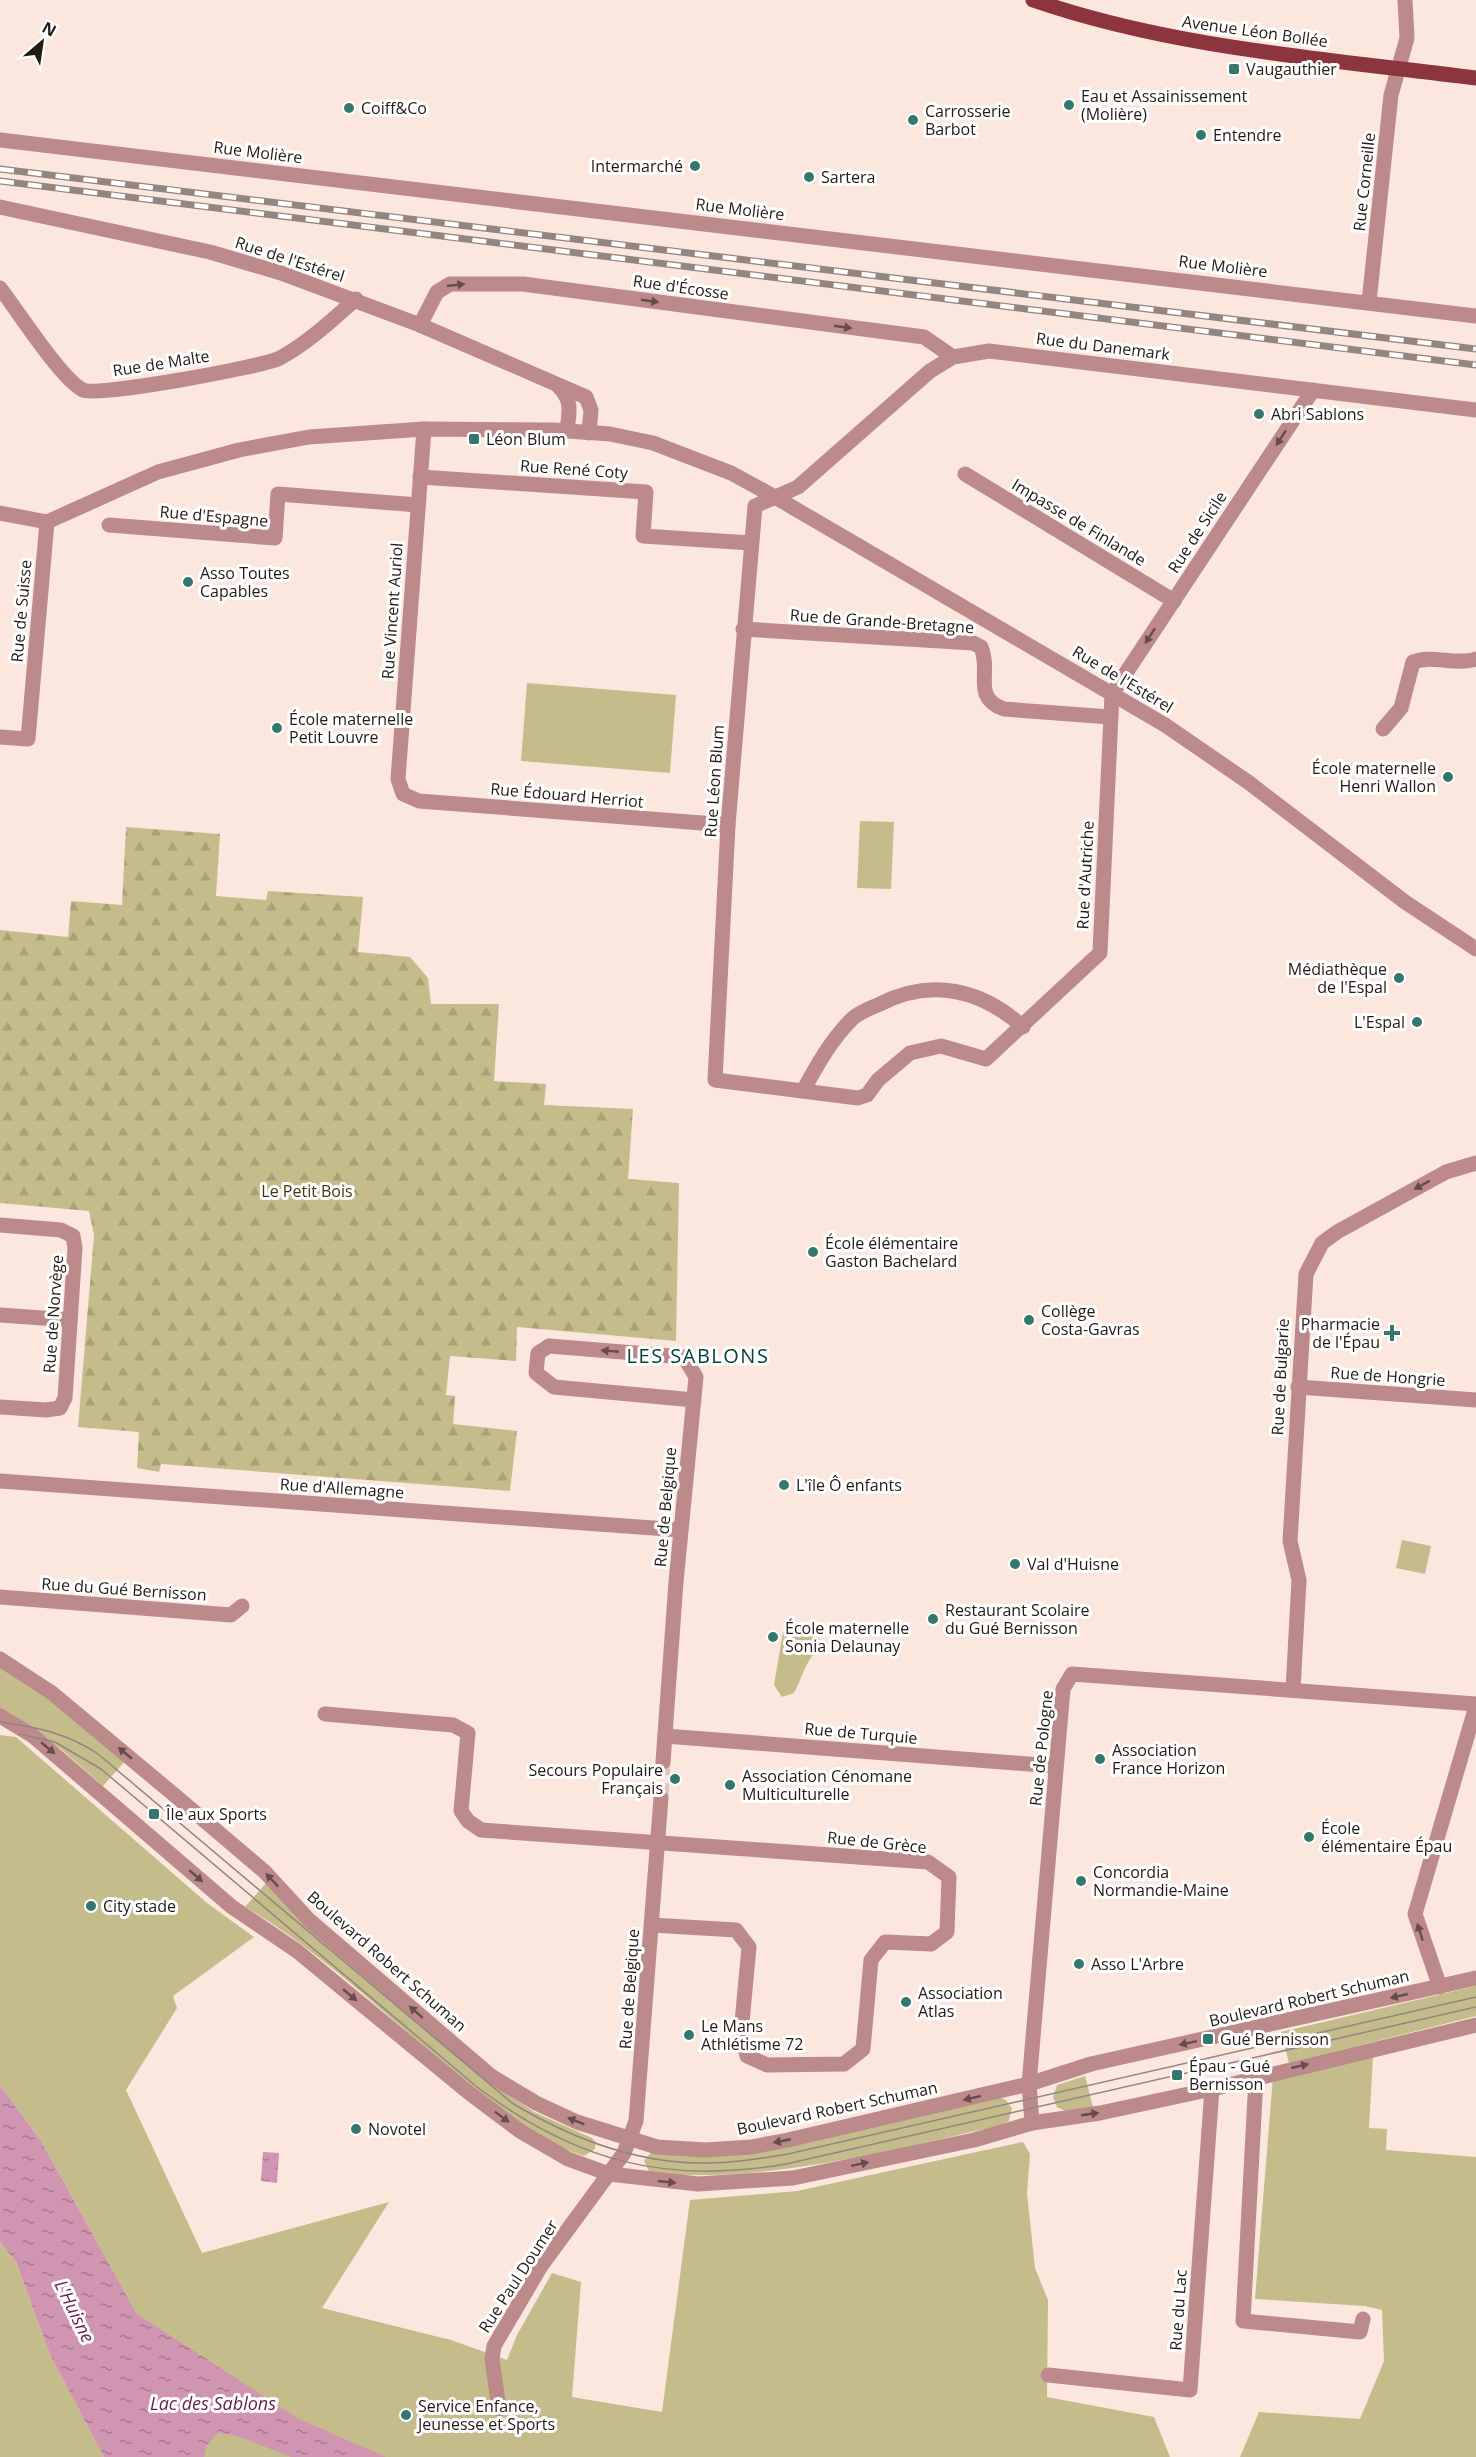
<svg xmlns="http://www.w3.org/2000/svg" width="1476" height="2457" font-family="'Open Sans',sans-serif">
<defs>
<pattern id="forest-firs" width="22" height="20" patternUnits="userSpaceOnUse" patternTransform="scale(1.5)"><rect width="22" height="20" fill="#c5bc8c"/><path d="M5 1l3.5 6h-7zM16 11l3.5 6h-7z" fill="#a9a178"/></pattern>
<pattern id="water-ripples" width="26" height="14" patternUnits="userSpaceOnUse" patternTransform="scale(1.5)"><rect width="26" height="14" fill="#d095b1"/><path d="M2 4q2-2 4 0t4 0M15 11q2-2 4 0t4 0" fill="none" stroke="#a8798f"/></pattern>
</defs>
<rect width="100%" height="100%" fill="#fce7de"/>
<g fill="#c5bc8c">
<polygon points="527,683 676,695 670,773 521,761"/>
<polygon points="860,821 894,822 891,889 857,888"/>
<polygon points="1402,1540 1431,1546 1425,1574 1396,1568"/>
<path d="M783 1632 814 1635 822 1641V1646C806 1658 803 1676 794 1693L782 1697 774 1685Z"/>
<polygon points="0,1667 48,1699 125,1761 103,1786 61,1749 0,1710"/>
<polygon points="0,1735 16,1737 207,1903 254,1937 173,1996 177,2008 126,2090 202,2253 389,2202 322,2308 451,2340 507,2360 517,2335 552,2273 581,2282 572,2397 662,2412 690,2200 797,2191 1023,2142 1030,2154 1027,2193 1035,2268 1048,2300 1047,2397 1154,2417 1170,2457 204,2457 137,2314 41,2141 0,2085"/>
<path d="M267 1882 508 2094 534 2112 592 2138 596 2142 595 2149 584 2156C531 2139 489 2102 447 2066 382 2012 319 1950 245 1907Z"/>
<polygon points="1476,1986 1476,2016 1289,2063 1281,2032"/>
<polygon points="1373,2056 1369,2128 1387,2129 1386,2150 1476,2157 1476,2457 1240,2457 1259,2412 1360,2419 1384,2361 1382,2310 1365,2306 1255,2299 1273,2076"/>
<polygon points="1085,2076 1093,2107 1065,2111 1057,2107 1053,2097 1057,2085"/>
<path d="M999 2097 1006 2100 1012 2108 1009 2121 1002 2125C888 2151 772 2182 654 2174L649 2171 644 2161 652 2151 688 2155Z"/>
<polygon points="0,2242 16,2262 50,2355 104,2457 0,2457"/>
</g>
<polygon fill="url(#forest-firs)" points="126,827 220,834 216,896 266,900 268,891 363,897 358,952 410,957 428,978 431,1004 499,1004 494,1081 546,1084 544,1105 633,1109 628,1179 679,1183 676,1341 517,1327 516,1361 450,1356 446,1395 455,1396 453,1424 517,1431 510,1491 161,1464 159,1472 137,1468 139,1432 78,1427 94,1235 89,1211 0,1203 0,930 68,937 71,901 122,905"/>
<g fill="url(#water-ripples)">
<polygon points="0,2085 41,2141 137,2314 299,2419 386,2457 291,2457 235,2435 218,2433 207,2445 204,2457 104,2457 50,2355 16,2262 0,2242"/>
<polygon points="263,2152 279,2153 277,2183 261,2181"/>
</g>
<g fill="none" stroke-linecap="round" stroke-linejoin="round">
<polyline stroke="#dbc8c0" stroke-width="15" stroke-dasharray="15 8" stroke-linecap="butt" points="661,1798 663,1762"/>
<g stroke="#bd8a8c" stroke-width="15">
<polyline points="0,140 1476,316"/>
<polyline points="0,207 210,252 281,273 420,325 586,397 591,410 589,433"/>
<path d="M0 288C18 311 61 379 83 390 97 397 262 367 280 358 308 343 332 320 356 299"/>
<polyline points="1369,302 1391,95 1407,38 1405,0"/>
<polyline points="420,325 437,292 450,284 523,284 924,337 953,357"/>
<path d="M559 387C573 401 569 412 567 431"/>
<polyline points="424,429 398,779 403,794 419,801 728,825"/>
<polyline points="965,474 1174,601"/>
<polyline points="420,477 646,492 643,536 751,543"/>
<polyline points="0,513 47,522 158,472 239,450 309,437 424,429 554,430 610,434 653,443 731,473 775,497 1165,725 1248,782 1405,902 1476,949"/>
<polyline points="109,525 275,538 278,494 418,505"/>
<path d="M743 629 973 643 981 647C992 673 971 697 1004 709L1110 717"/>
<polyline points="1112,694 1100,953 986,1059 941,1046 910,1053 878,1080 867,1095 858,1098 715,1080 728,825 755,506 798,487 930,371 953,357 989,351 1476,410"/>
<polyline points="1112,694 1313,390"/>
<path d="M1383 729 1401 708 1413 662C1432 654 1456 666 1476 659"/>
<polyline points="0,737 28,739 47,522"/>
<path d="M803 1091C817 1065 831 1040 852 1019 859 1012 871 1008 880 1004 931 978 981 989 1023 1027"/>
<polyline points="0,1225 61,1230 73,1236 75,1248 65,1398 60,1408 46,1410 0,1407"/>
<polyline points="0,1315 70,1320"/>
<polyline points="1298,1387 1476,1400"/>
<polyline points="0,1481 681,1530"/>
<polyline points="0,1597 231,1615 242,1606"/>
<polyline points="1293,1690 1299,1580 1290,1541 1306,1274 1322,1243 1337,1232 1446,1172 1476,1163"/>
<polyline points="325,1714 453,1725 468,1733 461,1811 468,1821 481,1830 928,1862 949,1877 947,1932 931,1944 885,1942 871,1960 863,2049 844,2064 767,2065 747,2056 741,2033 749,1947 736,1930 652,1925"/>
<polyline points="665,1736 1055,1766"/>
<polyline points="663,1762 676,1582 696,1377 684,1357 549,1346 538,1353 536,1373 554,1387 694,1400"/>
<polyline points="1440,1987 1415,1914 1476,1706"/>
<polyline points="1256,2078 1243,2321 1360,2332 1363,2319"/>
<polyline points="1032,2123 1029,2084 1063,1689 1072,1674 1476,1704"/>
<polyline points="1048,2375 1190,2390 1212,2089"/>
<polyline points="499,2409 492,2359 494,2346 541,2266 624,2153 636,2121 661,1798"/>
</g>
<g stroke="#bd8a8c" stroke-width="15">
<polyline points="0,1659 52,1693 172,1793 265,1872 309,1920 491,2076 536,2103 577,2122 657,2147 706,2150 751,2147 788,2140 1029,2084 1091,2064 1476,1978"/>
<polyline points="0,1716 33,1736 232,1907 297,1951 468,2092 520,2131 568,2159 609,2174 698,2184 793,2178 974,2140 1032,2123 1100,2113 1212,2089 1476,2025"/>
</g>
<path stroke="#8c353f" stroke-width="15" d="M1033 0C1175 49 1328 59 1476 78"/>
<g stroke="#94857e" stroke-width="1.5">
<path d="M0 1722C36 1727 67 1733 98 1754L512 2103C572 2139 639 2165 711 2163 737 2163 763 2158 788 2154L1476 1997"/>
<path d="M20 1734 55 1742 101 1769 477 2087C575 2161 665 2185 786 2164L1476 2007"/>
</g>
<g stroke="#94857e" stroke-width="7">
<g id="rail">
<polyline points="0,169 1476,349"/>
<polyline points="0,181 1476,365"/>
</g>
</g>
<use href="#rail" stroke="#fff" stroke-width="4.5" stroke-dasharray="14" stroke-linecap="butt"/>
</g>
<defs><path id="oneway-solid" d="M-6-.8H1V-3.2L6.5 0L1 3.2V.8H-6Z" transform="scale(1.5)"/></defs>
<g fill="#684c4b">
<use href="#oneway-solid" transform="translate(456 285) rotate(-6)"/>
<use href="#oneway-solid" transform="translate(650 301) rotate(8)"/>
<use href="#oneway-solid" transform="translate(843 327) rotate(8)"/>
<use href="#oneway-solid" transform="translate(1281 438) rotate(123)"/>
<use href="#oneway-solid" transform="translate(1150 636) rotate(123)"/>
<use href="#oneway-solid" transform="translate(1422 1185) rotate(151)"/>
<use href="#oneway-solid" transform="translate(610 1351) rotate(-175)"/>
<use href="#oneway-solid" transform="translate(48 1748) rotate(40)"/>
<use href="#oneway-solid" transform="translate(125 1753) rotate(-140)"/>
<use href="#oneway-solid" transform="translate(196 1876) rotate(41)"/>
<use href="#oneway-solid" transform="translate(272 1880) rotate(-133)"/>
<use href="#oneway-solid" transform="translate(1420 1932) rotate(-108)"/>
<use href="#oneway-solid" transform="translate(350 1995) rotate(40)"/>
<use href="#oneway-solid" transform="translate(1399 1996) rotate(167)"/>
<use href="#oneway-solid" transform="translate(416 2012) rotate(-139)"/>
<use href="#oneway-solid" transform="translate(1188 2043) rotate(168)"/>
<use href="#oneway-solid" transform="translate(1300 2066) rotate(-13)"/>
<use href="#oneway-solid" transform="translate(972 2098) rotate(167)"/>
<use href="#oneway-solid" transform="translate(1090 2114) rotate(-8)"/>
<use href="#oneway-solid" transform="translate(502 2117) rotate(37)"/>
<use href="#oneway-solid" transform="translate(576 2121) rotate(-158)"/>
<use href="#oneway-solid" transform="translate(782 2141) rotate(169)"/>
<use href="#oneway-solid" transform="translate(860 2164) rotate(-12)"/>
<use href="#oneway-solid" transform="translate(667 2182) rotate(6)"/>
</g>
<g fill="#34786d" stroke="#fff" stroke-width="2">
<rect x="1228" y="63" width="12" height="12" rx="3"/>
<circle cx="1069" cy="105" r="6"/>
<circle cx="349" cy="108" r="6"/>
<circle cx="913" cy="120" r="6"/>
<circle cx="1201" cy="135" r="6"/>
<circle cx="695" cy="166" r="6"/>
<circle cx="809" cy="177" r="6"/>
<circle cx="1259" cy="414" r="6"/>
<rect x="468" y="433" width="12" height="12" rx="3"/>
<circle cx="188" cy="582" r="6"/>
<circle cx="277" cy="728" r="6"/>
<circle cx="1448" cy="777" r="6"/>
<circle cx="1399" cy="978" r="6"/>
<circle cx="1417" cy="1022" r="6"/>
<circle cx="813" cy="1252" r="6"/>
<circle cx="1029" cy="1320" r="6"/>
<path d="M1389 1324h6v6h6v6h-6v6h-6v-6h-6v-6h6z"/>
<circle cx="784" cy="1485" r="6"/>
<circle cx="1015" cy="1564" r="6"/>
<circle cx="933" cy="1619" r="6"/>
<circle cx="773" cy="1637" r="6"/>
<circle cx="1100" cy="1759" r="6"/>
<circle cx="675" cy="1779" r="6"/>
<circle cx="730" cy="1785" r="6"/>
<rect x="148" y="1808" width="12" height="12" rx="3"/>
<circle cx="1309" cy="1837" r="6"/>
<circle cx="1081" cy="1881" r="6"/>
<circle cx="91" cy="1906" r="6"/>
<circle cx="1079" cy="1964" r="6"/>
<circle cx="906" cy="2002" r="6"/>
<circle cx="689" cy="2035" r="6"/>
<rect x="1202" y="2033" width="12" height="12" rx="3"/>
<rect x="1171" y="2069" width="12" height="12" rx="3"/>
<circle cx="356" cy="2129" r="6"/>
<circle cx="406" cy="2415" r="6"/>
</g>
<g text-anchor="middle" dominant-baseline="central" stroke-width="6" stroke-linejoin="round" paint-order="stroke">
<g font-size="16" fill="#231a16" stroke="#fff">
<text transform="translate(1255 31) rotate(8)">Avenue Léon Bollée</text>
<text transform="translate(258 152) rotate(7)">Rue Molière</text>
<text transform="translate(1364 182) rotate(-84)">Rue Corneille</text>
<text transform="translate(740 209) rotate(7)">Rue Molière</text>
<text transform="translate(290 259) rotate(18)">Rue de l'Estérel</text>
<text transform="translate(1223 266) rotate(7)">Rue Molière</text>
<text transform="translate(681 287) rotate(8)">Rue d'Écosse</text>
<text transform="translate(1103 346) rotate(7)">Rue du Danemark</text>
<text transform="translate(161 363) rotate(-9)">Rue de Malte</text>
<text transform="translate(574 469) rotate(4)">Rue René Coty</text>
<text transform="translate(214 516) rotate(5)">Rue d'Espagne</text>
<text transform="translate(1079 522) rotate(31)">Impasse de Finlande</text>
<text transform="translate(1197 532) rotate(-57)">Rue de Sicile</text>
<text transform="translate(21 611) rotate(-85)">Rue de Suisse</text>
<text transform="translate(392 611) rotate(-86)">Rue Vincent Auriol</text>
<text transform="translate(882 621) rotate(4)">Rue de Grande-Bretagne</text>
<text transform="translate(1123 679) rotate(31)">Rue de l'Estérel</text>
<text transform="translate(714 781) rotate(-86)">Rue Léon Blum</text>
<text transform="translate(567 795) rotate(5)">Rue Édouard Herriot</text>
<text transform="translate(1085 875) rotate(-87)">Rue d'Autriche</text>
<text transform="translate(53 1314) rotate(-86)">Rue de Norvège</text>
<text transform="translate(1388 1376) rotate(4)">Rue de Hongrie</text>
<text transform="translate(1280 1377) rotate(-87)">Rue de Bulgarie</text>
<text transform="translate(342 1488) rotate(4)">Rue d'Allemagne</text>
<text transform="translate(665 1507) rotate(-85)">Rue de Belgique</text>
<text transform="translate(124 1589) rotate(4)">Rue du Gué Bernisson</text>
<text transform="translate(861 1733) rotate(5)">Rue de Turquie</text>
<text transform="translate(1041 1748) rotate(-84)">Rue de Pologne</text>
<text transform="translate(877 1842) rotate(6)">Rue de Grèce</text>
<text transform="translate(387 1961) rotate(41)">Boulevard Robert Schuman</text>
<text transform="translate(629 1989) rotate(-86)">Rue de Belgique</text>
<text transform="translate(1309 1998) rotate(-13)">Boulevard Robert Schuman</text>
<text transform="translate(837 2108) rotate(-12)">Boulevard Robert Schuman</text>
<text transform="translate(518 2276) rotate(-57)">Rue Paul Doumer</text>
<text transform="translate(1178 2310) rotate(-86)">Rue du Lac</text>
</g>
<g font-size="16" fill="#231a16" stroke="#fff" text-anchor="start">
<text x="1246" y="69">Vaugauthier</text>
<text x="1081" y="96">Eau et Assainissement<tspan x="1081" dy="18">(Molière)</tspan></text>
<text x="361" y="108">Coiff&amp;Co</text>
<text x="925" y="111">Carrosserie<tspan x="925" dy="18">Barbot</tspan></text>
<text x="1213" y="135">Entendre</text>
<text x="683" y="166" text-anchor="end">Intermarché</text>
<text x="821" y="177">Sartera</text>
<text x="1271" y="414">Abri Sablons</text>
<text x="486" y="439">Léon Blum</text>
<text x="200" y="573">Asso Toutes<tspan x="200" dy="18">Capables</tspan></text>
<text x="289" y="719">École maternelle<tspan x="289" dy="18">Petit Louvre</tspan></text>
<text x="1436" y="768" text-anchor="end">École maternelle<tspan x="1436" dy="18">Henri Wallon</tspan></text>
<text x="1387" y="969" text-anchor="end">Médiathèque<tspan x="1387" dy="18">de l'Espal</tspan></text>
<text x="1405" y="1022" text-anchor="end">L'Espal</text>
<text x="825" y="1243">École élémentaire<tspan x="825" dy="18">Gaston Bachelard</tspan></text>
<text x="1041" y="1311">Collège<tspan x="1041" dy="18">Costa-Gavras</tspan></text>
<text x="1380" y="1324" text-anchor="end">Pharmacie<tspan x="1380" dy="18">de l'Épau</tspan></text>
<text x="796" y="1485">L'île Ô enfants</text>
<text x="1027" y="1564">Val d'Huisne</text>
<text x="945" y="1610">Restaurant Scolaire<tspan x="945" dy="18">du Gué Bernisson</tspan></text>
<text x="785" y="1628">École maternelle<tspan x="785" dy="18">Sonia Delaunay</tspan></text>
<text x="1112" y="1750">Association<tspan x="1112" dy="18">France Horizon</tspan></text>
<text x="663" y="1770" text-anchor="end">Secours Populaire<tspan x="663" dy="18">Français</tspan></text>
<text x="742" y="1776">Association Cénomane<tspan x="742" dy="18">Multiculturelle</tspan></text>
<text x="166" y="1814">Île aux Sports</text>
<text x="1321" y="1828">École<tspan x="1321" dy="18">élémentaire Épau</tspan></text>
<text x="1093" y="1872">Concordia<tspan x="1093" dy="18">Normandie-Maine</tspan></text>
<text x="103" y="1906">City stade</text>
<text x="1091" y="1964">Asso L'Arbre</text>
<text x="918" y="1993">Association<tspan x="918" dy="18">Atlas</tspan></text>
<text x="701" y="2026">Le Mans<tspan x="701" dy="18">Athlétisme 72</tspan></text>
<text x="1220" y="2039">Gué Bernisson</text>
<text x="1189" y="2066">Épau - Gué<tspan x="1189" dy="18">Bernisson</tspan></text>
<text x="368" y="2129">Novotel</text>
<text x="418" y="2406">Service Enfance,<tspan x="418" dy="18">Jeunesse et Sports</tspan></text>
</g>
<g font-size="16" fill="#423908" stroke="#fff">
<text x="307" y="1191">Le Petit Bois</text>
</g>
<g font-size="18" font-style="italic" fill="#69234a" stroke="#fff">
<text transform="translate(75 2311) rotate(64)">L'Huisne</text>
<text x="213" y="2403">Lac des Sablons</text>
</g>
<g font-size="20" letter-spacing="1.5" fill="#04423a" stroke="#fff">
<text x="698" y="1355">LES SABLONS</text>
</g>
</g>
<g transform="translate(42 42) rotate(29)" stroke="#ffffff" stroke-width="4.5" paint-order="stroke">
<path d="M0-4.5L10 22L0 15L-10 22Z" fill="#231a16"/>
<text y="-9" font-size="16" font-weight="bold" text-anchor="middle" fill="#231a16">N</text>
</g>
</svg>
